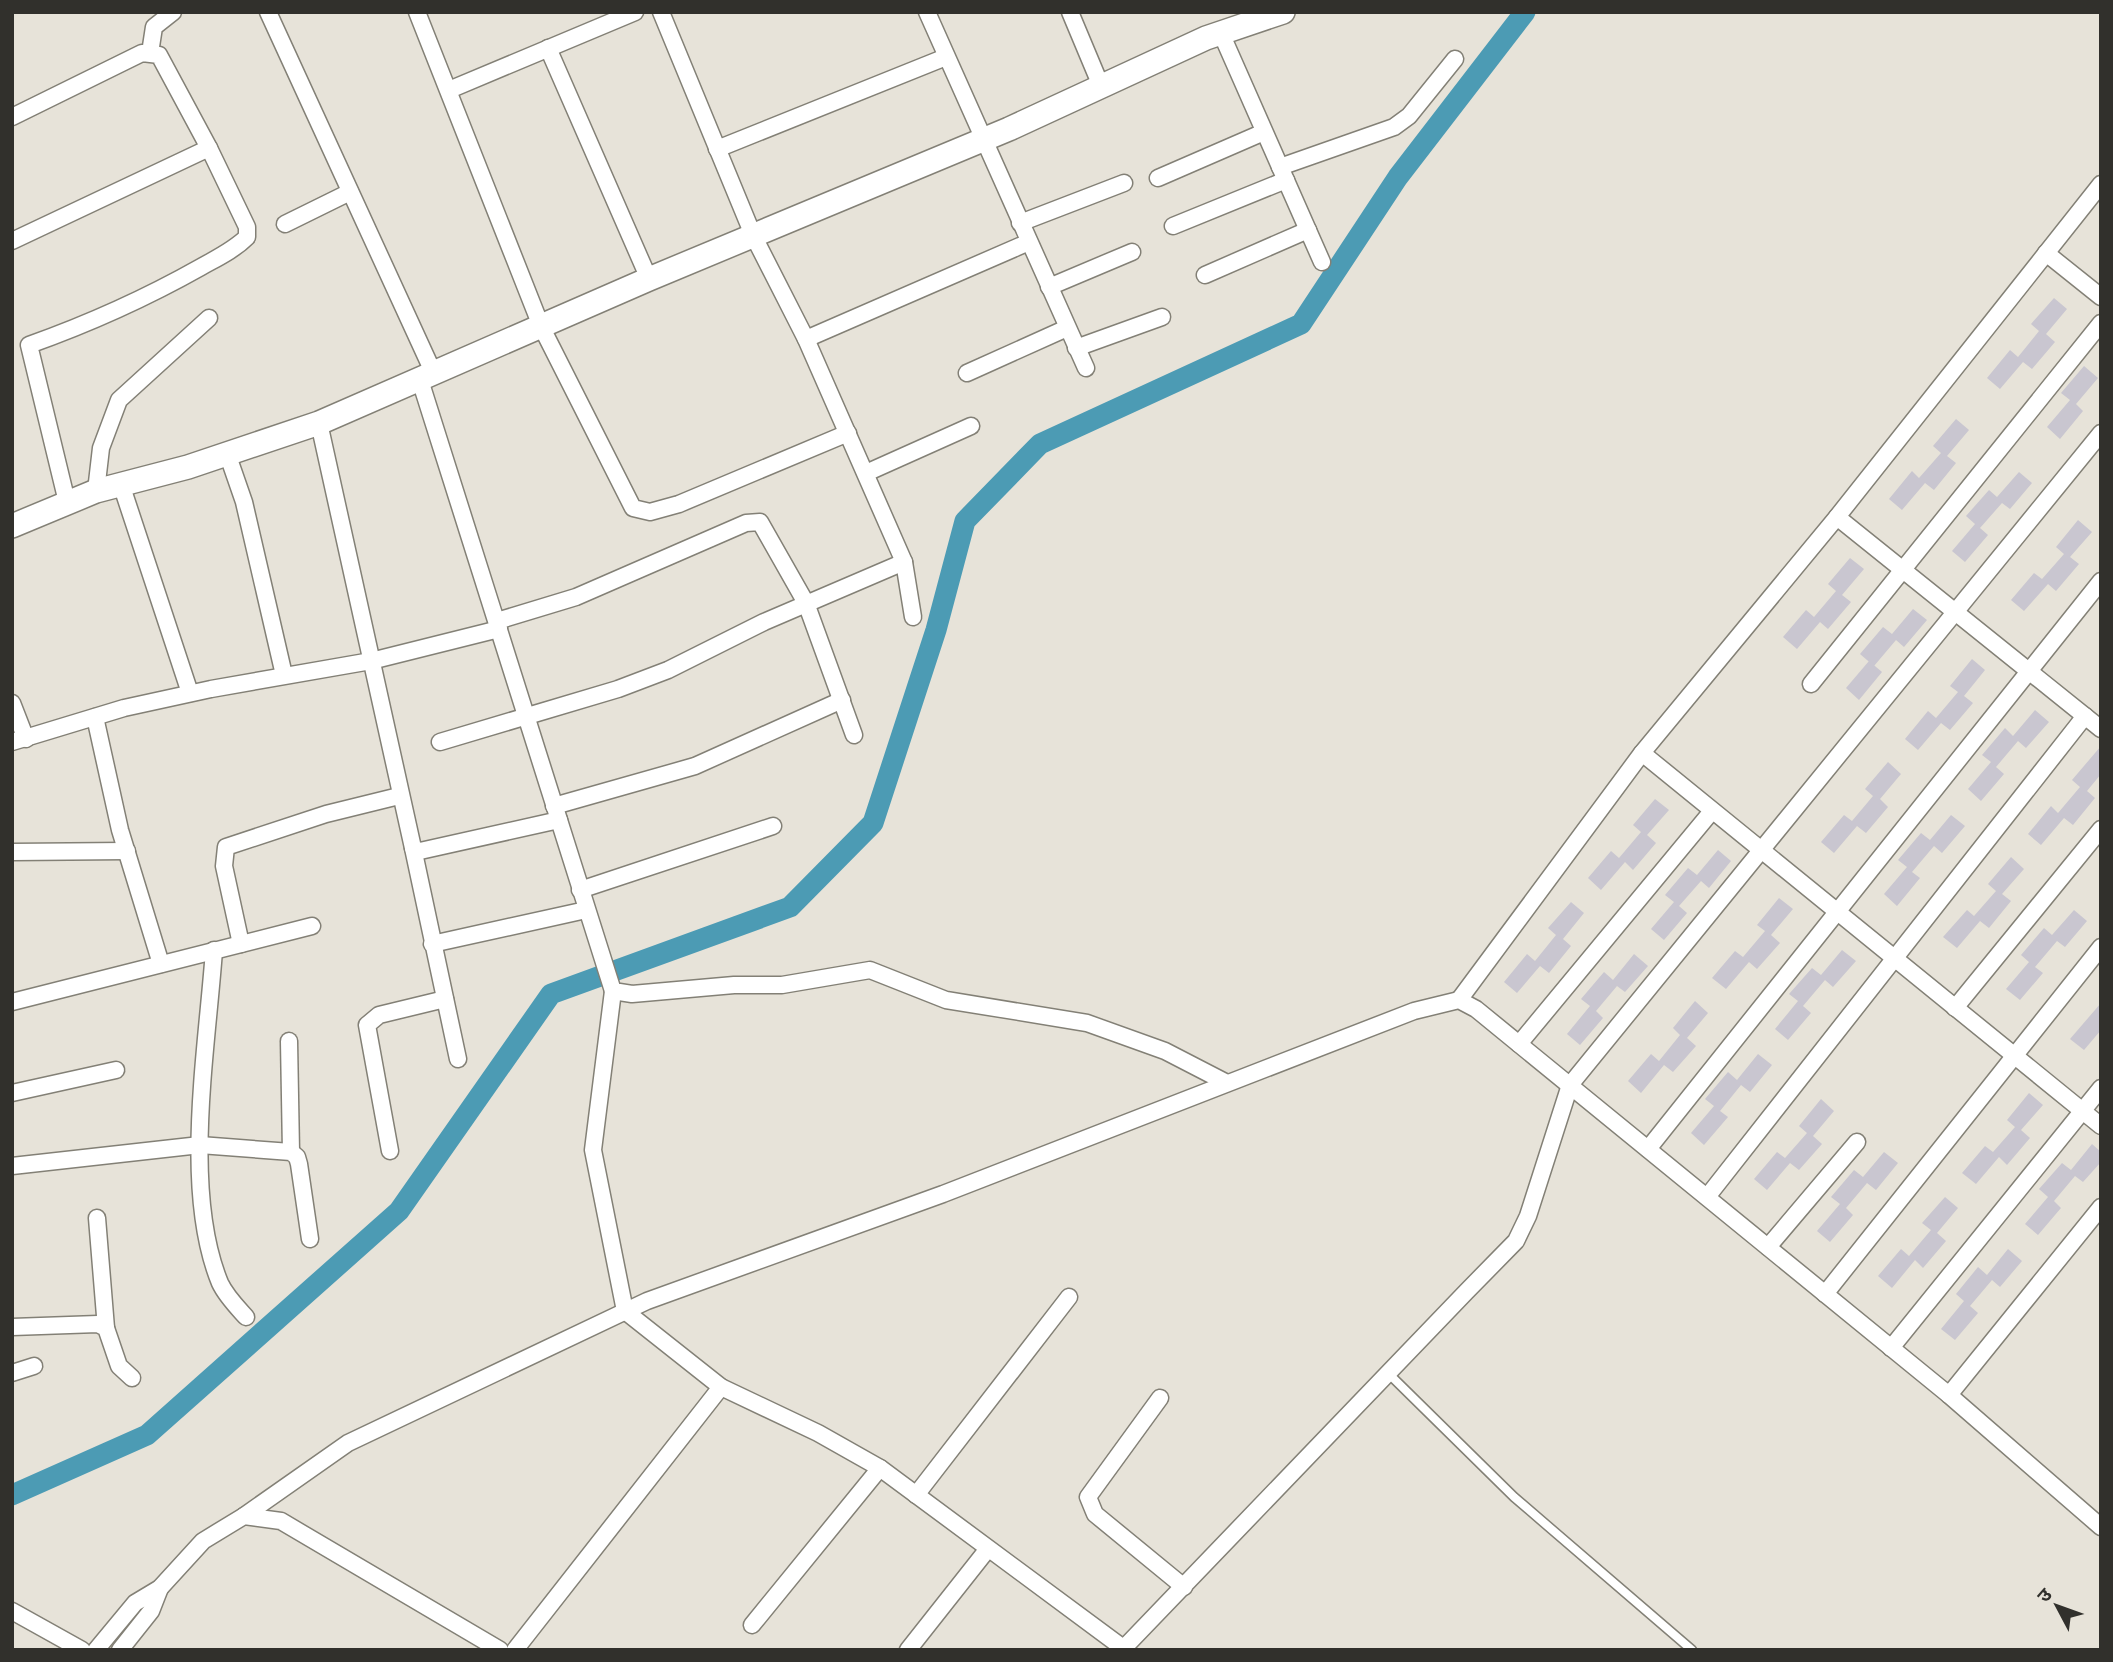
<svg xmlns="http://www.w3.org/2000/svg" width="2113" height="1662" font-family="'Noto Sans','Noto Sans Devanagari',sans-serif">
<rect width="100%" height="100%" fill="#e7e3d9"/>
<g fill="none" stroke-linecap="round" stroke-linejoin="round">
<polyline stroke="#4c9bb4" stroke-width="21" points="12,1495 147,1435 399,1211 551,994 790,907 873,823 936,630 965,521 1040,444 1301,324 1398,177 1525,12"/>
</g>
<g fill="#c9c6d0">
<polygon points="2054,298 2067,309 2046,334 2055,342 2032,369 2023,362 2000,389 1987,378 2010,350 2018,357 2039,331 2031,324"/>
<polygon points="2084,366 2098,378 2076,404 2083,411 2060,439 2047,427 2070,400 2061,393"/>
<polygon points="1956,419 1969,430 1947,456 1956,463 1934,490 1925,483 1902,510 1889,499 1912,471 1919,478 1941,453 1933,446"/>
<polygon points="2019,472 2032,483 2010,509 2002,503 1980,528 1988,535 1965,562 1952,551 1975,524 1966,516 1989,490 1997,497"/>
<polygon points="2078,520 2092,532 2070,557 2079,564 2056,591 2048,584 2024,611 2011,600 2034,573 2042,579 2064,554 2056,547"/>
<polygon points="1850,558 1864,569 1842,595 1851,602 1828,629 1820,622 1797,649 1783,637 1806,610 1814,617 1836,591 1828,584"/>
<polygon points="1913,609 1927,620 1904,647 1896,640 1874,666 1860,654 1883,627 1892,634"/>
<polygon points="1972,659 1985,670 1964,696 1973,703 1950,730 1941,723 1918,750 1905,739 1928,711 1936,718 1958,692 1950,686"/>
<polygon points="1869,661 1882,672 1859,700 1846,688"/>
<polygon points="2035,710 2049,722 2026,748 2018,741 1996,767 2004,774 1981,801 1968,789 1991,762 1982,755 2005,728 2013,736"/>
<polygon points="2101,746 2101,774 2087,791 2095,798 2073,825 2064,818 2041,845 2028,834 2051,806 2058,813 2080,787 2072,780"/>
<polygon points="1888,762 1901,774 1880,799 1888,807 1866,833 1857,826 1834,853 1821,842 1844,815 1852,821 1873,796 1865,789"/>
<polygon points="1655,799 1669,810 1647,835 1656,843 1633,870 1625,862 1601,890 1588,878 1611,851 1619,858 1641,832 1633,825"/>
<polygon points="1951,815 1965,826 1942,853 1934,846 1912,872 1920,878 1897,906 1884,894 1907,867 1898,860 1921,833 1930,840"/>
<polygon points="1718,850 1731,861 1709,888 1701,881 1679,906 1687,913 1664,940 1651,929 1674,902 1665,895 1688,868 1697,875"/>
<polygon points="2011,857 2024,869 2002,894 2011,901 1989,928 1980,921 1957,948 1943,937 1967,910 1974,916 1996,891 1988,884"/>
<polygon points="1779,898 1793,909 1771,935 1780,943 1757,969 1749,962 1726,989 1712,978 1735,951 1743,957 1765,931 1757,925"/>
<polygon points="1571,902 1584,913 1563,939 1571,946 1549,973 1540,966 1517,993 1504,982 1527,954 1535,961 1556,935 1548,928"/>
<polygon points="2074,910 2087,921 2065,947 2057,941 2035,967 2043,973 2020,1000 2006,989 2029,962 2021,955 2044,928 2052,935"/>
<polygon points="1842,950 1856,961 1833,987 1825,980 1803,1006 1811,1013 1788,1040 1775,1029 1798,1001 1789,994 1812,968 1821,975"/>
<polygon points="1634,954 1648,966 1625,992 1617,986 1596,1011 1603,1018 1580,1045 1567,1034 1590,1006 1581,999 1604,972 1613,980"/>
<polygon points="1695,1001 1708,1013 1687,1038 1696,1046 1673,1072 1664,1065 1641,1093 1628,1081 1651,1054 1659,1061 1680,1035 1673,1028"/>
<polygon points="2101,1003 2101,1030 2084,1050 2070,1039"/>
<polygon points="1758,1054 1772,1065 1750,1092 1741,1085 1720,1111 1728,1117 1704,1145 1691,1133 1714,1106 1705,1099 1728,1072 1737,1080"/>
<polygon points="2029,1093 2043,1105 2021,1130 2030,1138 2007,1165 1999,1157 1976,1184 1962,1173 1985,1146 1993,1152 2015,1127 2007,1120"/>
<polygon points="1821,1099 1834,1111 1813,1136 1822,1144 1799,1170 1790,1163 1767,1190 1754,1179 1777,1152 1785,1158 1807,1133 1799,1126"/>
<polygon points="2092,1144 2101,1152 2101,1162 2083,1182 2075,1176 2054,1201 2061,1208 2038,1235 2025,1224 2048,1197 2039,1189 2062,1163 2071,1170"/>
<polygon points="1884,1152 1898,1163 1876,1190 1867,1183 1846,1208 1853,1215 1830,1242 1817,1231 1840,1204 1831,1197 1854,1170 1863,1177"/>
<polygon points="1945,1197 1958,1208 1937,1233 1946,1241 1923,1268 1915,1260 1892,1288 1878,1276 1901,1249 1909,1256 1931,1230 1922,1223"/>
<polygon points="2008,1249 2022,1261 2000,1287 1992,1280 1970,1306 1978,1313 1955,1340 1941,1329 1964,1301 1956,1294 1978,1267 1987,1275"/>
</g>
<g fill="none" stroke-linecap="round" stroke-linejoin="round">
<g stroke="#838076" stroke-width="11">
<polyline id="lane" points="1389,1374 1514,1497 1692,1650"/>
</g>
<g stroke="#838076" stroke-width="19">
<g id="street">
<polyline points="268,12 434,374"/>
<polyline points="417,12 541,326 633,508 650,512 679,504 848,433"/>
<polyline points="927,12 1086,368"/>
<polyline points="1070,12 1101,86"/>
<polyline points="1221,33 1322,262"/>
<polyline points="548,48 649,279"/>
<polyline points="150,53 154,27 173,12"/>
<polyline points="449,90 635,12"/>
<path d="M12 117 142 53 159 55 209 148 247 227V237C234 250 217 258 201 267 146 298 88 324 29 345L67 502"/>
<polyline points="717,149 946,57"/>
<polyline points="1280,167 1394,127 1409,116 1455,59"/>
<polyline points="1158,178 1264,132"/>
<polyline points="1020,223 1124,183"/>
<polyline points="285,224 350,192"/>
<polyline points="1173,226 1286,180"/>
<polyline points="12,241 209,148"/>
<polyline points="2046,253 2101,297"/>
<polyline points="1205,275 1308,230"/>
<polyline points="1049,287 1132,252"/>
<polyline points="806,339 1029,242"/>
<polyline points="1076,348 1162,317"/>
<polyline points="967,373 1067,328"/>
<polyline points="420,380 613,991 632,994 734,985 782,985 870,970 946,1000 1087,1023 1165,1051 1227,1083"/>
<polyline points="319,423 413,848 420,851 559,820"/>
<polyline points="227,453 244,502 284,675"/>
<polyline points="866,473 971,426"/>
<polyline points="121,484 190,693"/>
<polyline points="96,491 101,448 119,400 209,318"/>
<polyline points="1837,517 2101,729"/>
<polyline points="904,562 913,617"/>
<polyline points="497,621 576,597 746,523 760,522 806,603 854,735"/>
<polyline points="1811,684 2101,323"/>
<polyline points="12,703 26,739"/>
<polyline points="95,717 120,830 161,964"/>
<polyline points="12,742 124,708 211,689 371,661 499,629"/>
<polyline points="440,742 618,689 668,670 764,622 904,562 806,339 753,235 661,12"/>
<polyline points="1642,753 2101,1126"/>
<polyline points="554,806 695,766 842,700"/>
<polyline points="413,848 458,1059"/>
<polyline points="12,852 127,851"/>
<polyline points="580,890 773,826"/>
<polyline points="241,944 224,866 226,847 326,814 399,796"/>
<polyline points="432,944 586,910"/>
<path d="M214 950C207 1050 182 1191 220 1283 226 1296 237 1307 246 1317"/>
<polyline points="613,991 593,1150 625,1311 721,1387 818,1433 880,1468 1123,1648"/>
<polyline points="1459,1000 1642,753 1837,517 2101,184"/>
<polyline points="12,1002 312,926"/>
<polyline points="1955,1008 2101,829"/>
<polyline points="289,1041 291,1152"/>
<polyline points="1519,1044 1712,811"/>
<polyline points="12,1093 116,1070"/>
<polyline points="1648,1149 2101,581"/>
<polyline points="390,1151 367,1025 379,1015 445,999"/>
<polyline points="12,1166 200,1145 291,1152 297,1157 299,1164 310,1239"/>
<polyline points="1707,1197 2085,716"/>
<polyline points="97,1218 106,1328"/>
<polyline points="1768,1247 1857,1142"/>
<polyline points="1825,1294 2101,947"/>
<polyline points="12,1327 98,1324 106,1328 119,1366 132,1378"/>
<polyline points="1891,1348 2101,1088"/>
<polyline points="12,1373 34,1366"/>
<polyline points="1949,1395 2101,1207"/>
<polyline points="1160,1398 1088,1497 1095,1514 1184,1587"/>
<polyline points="916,1495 1069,1297"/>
<polyline points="244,1516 348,1443 647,1301 943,1194 1414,1011 1459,1000 1476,1009 1949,1395 2101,1527"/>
<polyline points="12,1611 82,1650"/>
<polyline points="752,1625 880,1468"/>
<polyline points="96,1650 135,1603 160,1588 203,1541 244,1516 281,1521 500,1650"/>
<polyline points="120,1650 151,1611 160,1588"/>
<polyline points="515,1650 721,1387"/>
<polyline points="908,1650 987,1550"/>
<polyline points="1122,1650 1466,1292 1516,1241 1528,1216 1570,1085 2101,433"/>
</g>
</g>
<g stroke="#838076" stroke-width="26">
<polyline id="secondary" points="12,526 96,491 188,467 319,423 649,279 1009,129 1206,38 1283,12"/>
</g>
<use href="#lane" stroke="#fff" stroke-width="8"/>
<use href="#street" stroke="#fff" stroke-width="16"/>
<use href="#secondary" stroke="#fff" stroke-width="23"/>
</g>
<rect width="2113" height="1662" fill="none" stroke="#31302c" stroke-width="28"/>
<g transform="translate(2057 1606) rotate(311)" stroke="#e7e3d9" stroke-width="5" paint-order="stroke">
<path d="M0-5L12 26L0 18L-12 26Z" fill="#31302c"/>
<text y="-10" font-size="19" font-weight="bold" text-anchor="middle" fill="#31302c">उ</text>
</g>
</svg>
